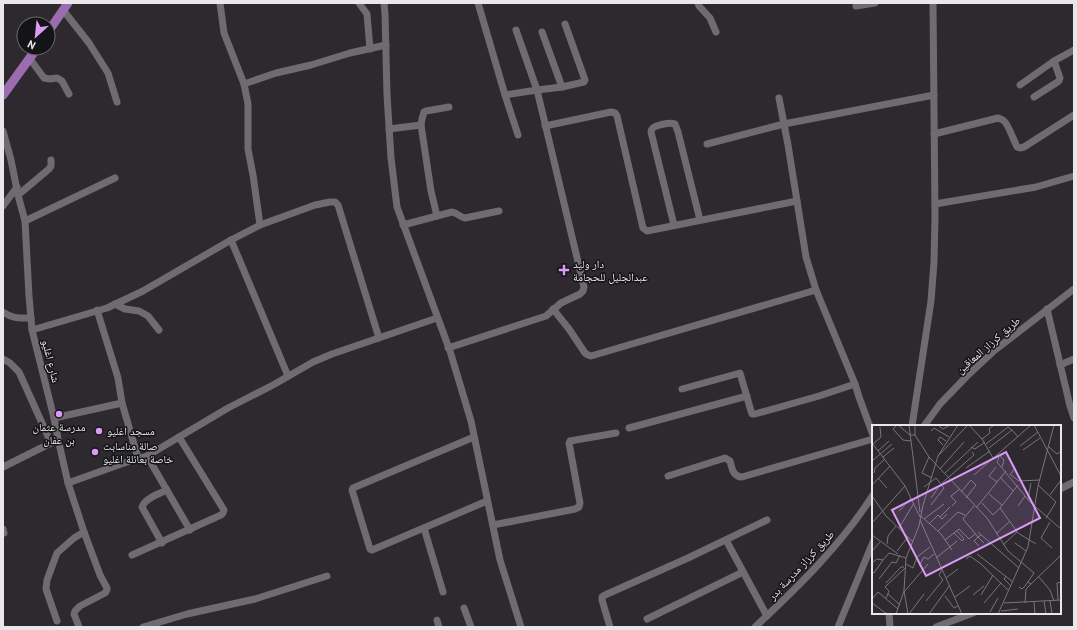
<svg xmlns="http://www.w3.org/2000/svg" width="1077" height="630" font-family="'PT Sans','Noto Naskh Arabic',sans-serif">
<rect width="100%" height="100%" fill="#2d292f"/>
<g fill="none" stroke-linecap="round" stroke-linejoin="round">
<g stroke="#6f6b71" stroke-width="7">
<polyline points="359,3 367,14 370,49"/>
<polyline points="384,3 385,14 387,95 391,158 397,207 450,351 471,421 500,560 521,627"/>
<polyline points="478,3 505,95 518,135"/>
<polyline points="698,3 699,6 710,18 716,32"/>
<polyline points="856,6 875,3"/>
<polyline points="63,10 89,43 108,73 117,102"/>
<polyline points="516,30 537,90 562,87 584,82 585,80 565,24"/>
<polyline points="542,32 562,87"/>
<polyline points="30,59 44,78 50,79 57,78 62,81 69,94"/>
<polyline points="244,84 276,73 311,65 350,53 386,45"/>
<polyline points="1020,85 1054,61 1074,50"/>
<polyline points="1034,97 1059,81 1060,78 1054,61"/>
<polyline points="779,98 788,145 806,257 816,290 855,384 859,397 873,435"/>
<polyline points="421,125 431,191 437,216"/>
<polyline points="545,126 611,112 615,113 617,116 643,228 647,231 797,201"/>
<polyline points="389,129 421,125 422,119 424,112 426,111 449,107"/>
<polyline points="3,131 11,160 18,195 25,221 29,296 32,330 54,418 58,439 68,483 84,532 100,575 107,588 107,590 105,593 80,606 75,611 74,614 79,627"/>
<path d="M934 134 998 118C1000 119 1002 119 1004 121 1008 124 1014 141 1017 147L1020 148 1024 147 1074 115"/>
<polyline points="707,144 784,124 934,95"/>
<polyline points="18,195 49,169 51,166 51,160"/>
<polyline points="935,204 1036,187 1074,176"/>
<polyline points="3,206 17,187"/>
<polyline points="25,221 115,178"/>
<polyline points="260,225 315,205 330,202 335,202 338,205 379,338"/>
<path d="M403 225 452 212C458 213 459 217 465 218L499 211"/>
<path d="M674 225 651 132C651 131 651 130 652 129 655 125 670 122 675 124L678 132 700 220"/>
<polyline points="231,240 288,376"/>
<polyline points="115,304 125,309 139,311 148,316 159,330"/>
<polyline points="553,309 569,329 585,353 588,355 591,356 816,290"/>
<polyline points="1047,309 1070,406 1074,418"/>
<polyline points="97,310 118,378 122,403 138,458"/>
<path d="M3 312C13 319 19 318 31 318"/>
<polyline points="32,330 107,308 143,291 231,240 260,225 253,175 248,149 248,104 244,84 224,33 220,3"/>
<polyline points="448,348 546,316 561,303 580,294 583,291 584,287 537,90 505,95"/>
<polyline points="3,359 10,363 19,372 51,443"/>
<polyline points="1060,365 1074,359"/>
<polyline points="682,389 740,373 751,411 752,414 755,414 819,396 855,384"/>
<polyline points="54,418 122,403"/>
<polyline points="912,426 931,301 934,262 935,217 933,3"/>
<polyline points="924,426 940,404 967,376 995,350 1074,289"/>
<polyline points="629,428 747,396"/>
<polyline points="474,437 353,488 352,490 370,549 372,550 487,501"/>
<polyline points="147,456 190,530"/>
<polyline points="3,467 55,441"/>
<path d="M668 476 725 458 730 461C732 468 733 477 742 477L873 439"/>
<polyline points="68,483 124,463 147,456 228,408 273,385 313,362 332,354 437,318"/>
<polyline points="1060,489 1074,482"/>
<polyline points="493,525 575,509 579,507 580,503 569,443 570,441 616,433"/>
<polyline points="424,528 443,592"/>
<polyline points="3,529 4,533"/>
<polyline points="726,540 767,616"/>
<path d="M162 543 142 507C145 498 159 494 167 490"/>
<polyline points="132,555 221,515 223,513 224,510 179,437"/>
<polyline points="464,608 471,627"/>
<polyline points="889,613 890,627"/>
<polyline points="647,619 743,572"/>
<polyline points="437,620 439,627"/>
<polyline points="57,621 46,589 47,580 57,553 74,538 84,532"/>
<polyline points="143,627 187,614 255,599 327,576"/>
<polyline points="610,627 602,600 602,597 605,595 688,558 767,520"/>
<path d="M755 627C798 587 841 545 873 495"/>
<polyline points="838,627 873,542"/>
<polyline points="936,627 973,613"/>
</g>
<g stroke="#9b6cb0" stroke-width="9">
<polyline points="48,32 68,3"/>
<polyline points="3,95 37,48"/>
</g>
</g>
<g fill="#da9af6" stroke="#141315" stroke-width="1.5">
<path d="M562 264h4v4h4v4h-4v4h-4v-4h-4v-4h4z"/>
<circle cx="59" cy="414" r="4"/>
<circle cx="99" cy="431" r="4"/>
<circle cx="95" cy="452" r="4"/>
</g>
<g text-anchor="middle" dominant-baseline="central" stroke-width="3" stroke-linejoin="round" paint-order="stroke">
<g font-size="11" fill="#e9e7ea" stroke="#141315" text-anchor="start">
<text x="573" y="264">دار وليد<tspan x="573" dy="13">عبدالجليل للحجامة</tspan></text>
<text x="59" y="427" text-anchor="middle">مدرسة عثمان<tspan x="59" dy="13">بن عفان</tspan></text>
<text x="107" y="431">مسجد اغليو</text>
<text x="103" y="446">صالة مناسابت<tspan x="103" dy="13">خاصة بعائلة اغليو</tspan></text>
</g>
<g font-size="11" fill="#e9e7ea" stroke="#141315">
<text transform="translate(988 345) rotate(-41)">طريق كرزاز المعاقين</text>
<text transform="translate(51 361) rotate(76)">شارع اغليو</text>
<text transform="translate(801 565) rotate(-47)">طريق كرزاز مدرسة بدر</text>
</g>
</g>
<g transform="translate(872 425)">
<rect width="189" height="189" fill="#2d292f"/>
<path fill="none" stroke="#78757a" stroke-width="1" d="M25 0 21 4 31 15 39 16M26 0 38 10H43V0M37 0 48 87M97 0 110 14 121 33M162 0 189 51M67 1 71 4 78 0M59 6 62 3 77 12M43 10 57 32 115 93 136 126 162 148 153 161 150 164 147 162M110 14 118 8 117 4 122 0M0 18 33 61 48 92M1 19 9 12 8 2M114 19 136 2 140 5M71 20 66 15 68 12 74 16M148 21 166 7M99 22 103 24 113 17M177 22 185 29 189 26M117 23 140 5 146 12M151 25 168 13M6 26 17 16M124 30 127 33 125 37 158 77 189 104M66 31 96 0M128 31 132 35 130 42M11 32 22 23M57 32 50 48 60 53M0 36 20 19M124 42 117 51 125 57M94 43 118 26M68 44 92 17M2 48 3 43 13 34M73 48 106 17M102 50 159 0M138 50 143 43 139 37M139 50 147 56 168 55M128 52 141 66M6 53 15 63M70 58 102 30 100 27M0 60 18 41M146 60 128 83 146 108 164 119M166 60 184 77 174 93M52 62 64 53 72 63 59 80M89 67 99 55 104 60 94 73M117 69 130 80M178 70 189 55M0 71 14 91 41 117M59 73 66 63M156 74 159 58M110 78 121 90 128 83M80 81 84 77 79 71 88 64M102 81 91 94 106 112 109 110M146 81 153 71M104 83 134 46M27 86 39 73M49 91 69 109 80 125M68 92 78 82M52 94 72 79M48 95 90 189M178 97 169 113 180 123M0 98 33 61M57 99 66 90 70 94 75 89M27 103 42 78M66 106 86 87 93 90M106 107 147 143M82 108 90 116 92 114 85 106M124 109 137 97M0 110 26 129M73 115 87 104 97 114 103 109M143 118 154 126M15 119 16 111 24 101M131 120 145 107M107 121 102 116 106 112 112 118M0 126 8 117M25 126 36 112M105 129 141 157M64 133 85 116M94 134 98 131 109 139 137 166M0 138 5 134 11 135 17 128 34 133M34 139 41 143 45 132 58 122M47 141 52 132 56 134 62 129M0 147 2 148 11 135M134 151 132 154 139 161M166 151 178 165 182 176M74 153 86 144M7 154 20 137 24 138 28 130M156 157 159 159 189 130M14 158 29 142H32M32 166 36 189M32 167 56 139M16 169 28 180M101 170 112 161M109 170 121 150M73 171 82 183 86 181M83 172 98 161M14 173 17 166 13 162 33 143M0 174 6 167 26 184M186 175 185 158 189 157M54 176 71 155 67 150 70 145M172 176 174 189M178 176 180 189M162 177 163 189M0 178 15 189M112 178 129 158M132 178 189 175M153 178 154 164 159 159M129 186 146 184M118 187 126 173M24 189 32 166 34 133 47 101 51 80 66 31 86 0M37 189 52 169M57 189 78 160M126 189 156 122 166 61 182 0"/>
<path fill="#da9af6" fill-opacity="0.15" stroke="#da9af6" stroke-width="2" d="M134 27 168 93 54 151 20 85Z"/>
<rect width="189" height="189" fill="none" stroke="#e9e7ea" stroke-width="2"/>
</g>
<rect width="1077" height="630" fill="none" stroke="#e9e7ea" stroke-width="8"/>
<g transform="translate(36 36) rotate(207)"><circle r="19" fill="#141315" stroke="#69686a"/>
<path d="M0-3L7 15L0 10L-7 15Z" fill="#da9af6"/>
<text y="-6" font-size="11" font-weight="bold" text-anchor="middle" fill="#e9e7ea">N</text>
</g>
</svg>
